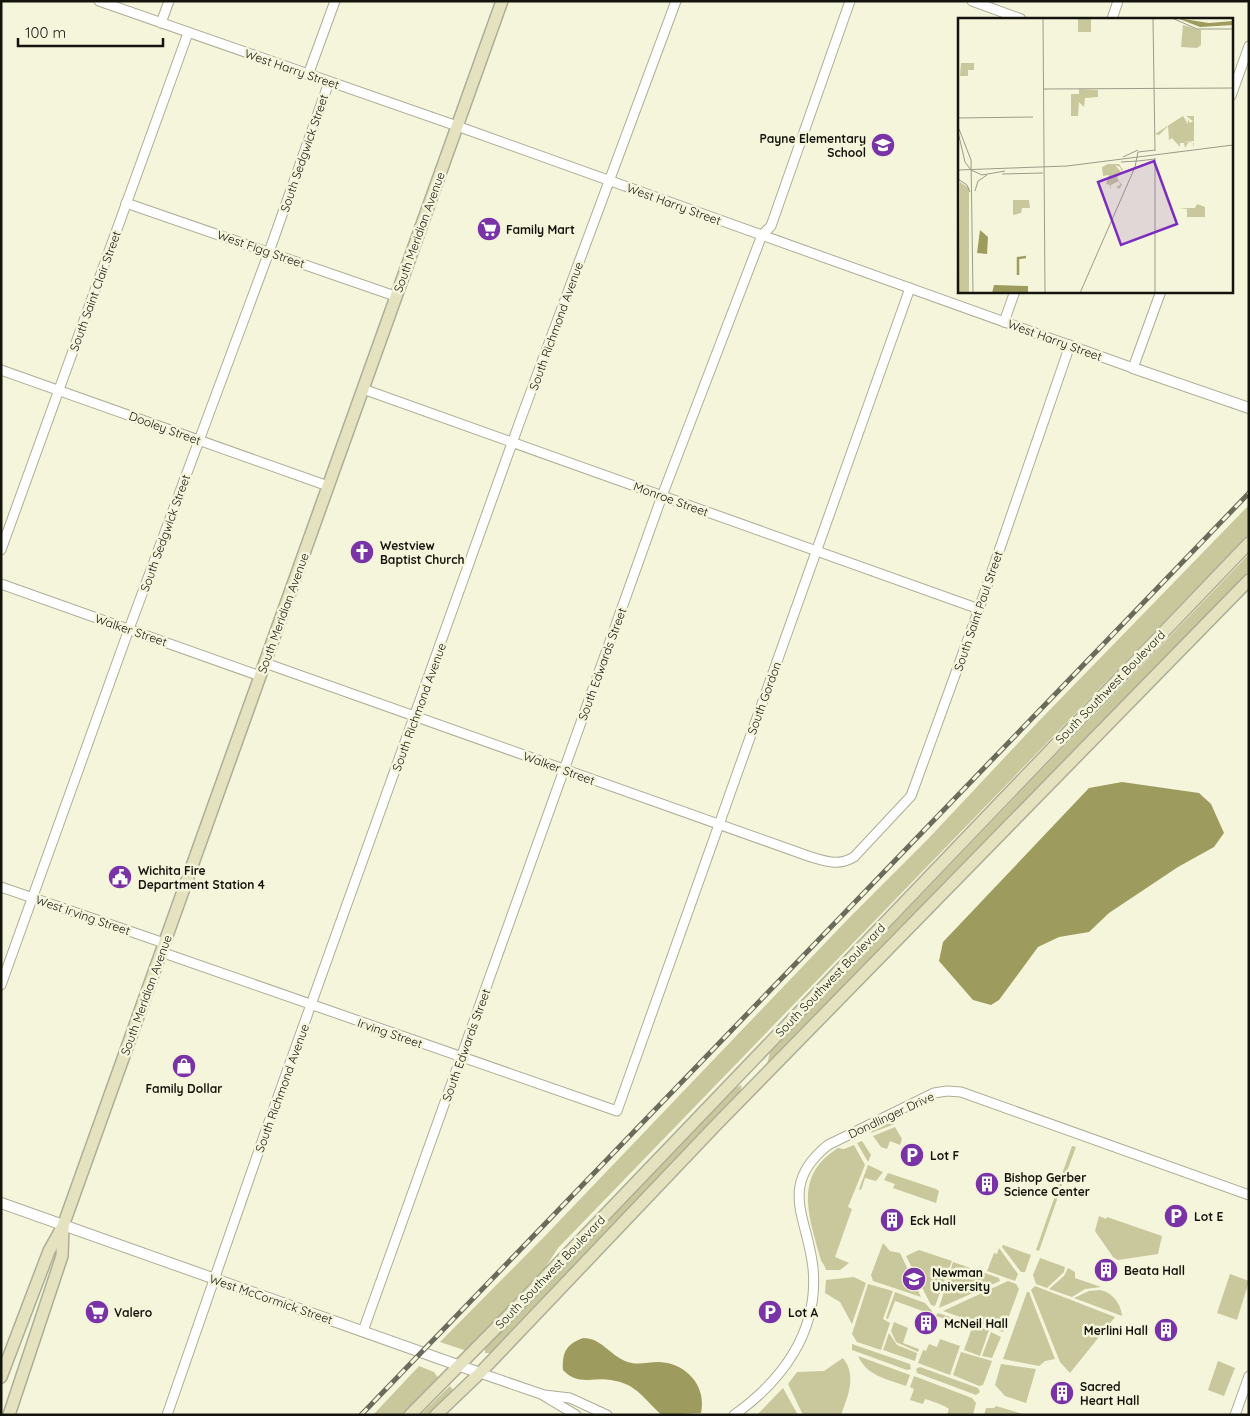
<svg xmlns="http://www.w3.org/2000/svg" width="1250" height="1416" font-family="Quicksand,sans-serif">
<rect width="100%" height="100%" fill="#f5f5dc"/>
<g fill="#c9c79c">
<polygon points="1249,505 1249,534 558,1248 545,1268 467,1351 440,1342 543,1238 849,918 928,839 1037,723"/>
<polygon points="1249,554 1249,571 964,867 767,1064 770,1052"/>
<polygon points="742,1085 739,1095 490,1353 485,1353 485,1348 733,1089"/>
<polygon points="889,1120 895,1124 871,1133 874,1127"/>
<polygon points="895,1127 902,1139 900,1145 890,1141 887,1149 881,1147 873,1136"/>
<polygon points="862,1141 871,1155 868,1162 857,1143"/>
<path d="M854 1145 865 1165 848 1207 852 1209 835 1257 849 1263 840 1270H826C825 1265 821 1262 820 1257 809 1215 793 1176 838 1148L844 1149Z"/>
<polygon points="1072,1146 1076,1147 1059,1193 1056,1191"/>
<polygon points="868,1165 883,1172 876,1181 865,1178 861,1190 859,1189"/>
<polygon points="888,1173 936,1189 939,1191 936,1203 893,1188 895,1184 884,1180"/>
<polygon points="1056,1193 1059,1194 1039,1251 1036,1250"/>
<polygon points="1099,1216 1106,1219 1107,1217 1162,1236 1158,1254 1118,1260 1113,1257 1095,1231"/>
<polygon points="883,1243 890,1251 900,1253 921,1297 873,1281 871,1275"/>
<polygon points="1003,1245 1031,1255 1025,1272 1021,1272 1002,1247"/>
<polygon points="999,1248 1018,1274 1015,1281 987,1271 994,1253 997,1254"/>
<polygon points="919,1250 952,1261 935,1306 931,1305 906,1256"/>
<polygon points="1040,1258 1065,1267 1064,1272 1047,1288 1036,1284 1033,1275"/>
<polygon points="953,1262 999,1278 1000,1281 939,1308"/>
<polygon points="1068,1268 1075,1272 1075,1278 1101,1287 1085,1289 1072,1297 1049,1289 1064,1276"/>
<polygon points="1230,1274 1249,1281 1237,1320 1217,1313"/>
<polygon points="854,1277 866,1283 852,1324 840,1302 825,1293 826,1280"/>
<polygon points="1008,1281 1016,1284 1019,1289 1003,1332 943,1311"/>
<polygon points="868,1284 893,1291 883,1319 890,1323 881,1350 857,1342 852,1334"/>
<polygon points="1035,1286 1115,1317 1070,1373 1060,1362 1034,1297 1031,1290"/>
<path d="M1100 1290C1112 1292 1121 1304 1122 1316L1074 1298 1089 1291Z"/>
<polygon points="895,1292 925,1303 932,1311 931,1314 895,1301 888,1319 886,1318"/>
<polygon points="1027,1292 1029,1292 1055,1359 1045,1361 1039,1366 1003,1359"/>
<polygon points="938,1313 989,1330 980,1356 964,1350 972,1328 936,1316"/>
<polygon points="894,1322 908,1328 903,1343 919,1349 918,1352 896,1342 891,1331"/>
<polygon points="991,1332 1001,1337 992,1358 982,1356"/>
<polygon points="889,1333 897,1345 917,1353 915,1361 883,1350"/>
<polygon points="940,1339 960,1346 950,1375 918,1363 923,1350 926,1351 929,1344 937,1347"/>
<polygon points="852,1344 910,1364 911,1369 907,1370 852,1350"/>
<polygon points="961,1352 992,1361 983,1385 979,1386 953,1375"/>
<path d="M858 1356 910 1375 906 1386C887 1379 867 1376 858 1356Z"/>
<path d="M843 1358C857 1376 848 1396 841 1415H803L788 1384 797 1372 824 1371Z"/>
<polygon points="1218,1361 1235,1368 1224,1396 1208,1390"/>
<polygon points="1001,1364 1036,1369 1026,1403 1005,1396 995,1385"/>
<polygon points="419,1366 434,1372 438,1378 432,1387 403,1415 373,1415"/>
<polygon points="920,1367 978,1388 980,1392 976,1395 917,1373 916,1369"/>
<path d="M914 1376 972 1398 976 1403 973 1415H947L949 1409C942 1404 934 1402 925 1399L923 1404 910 1400 914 1389 910 1387Z"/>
<polygon points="450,1386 453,1390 431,1415 420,1415"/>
<polygon points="783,1388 798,1415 757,1415"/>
<polygon points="996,1406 1023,1414 984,1415 986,1408 994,1408"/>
</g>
<g fill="#9e9b5e">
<polygon points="1122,782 1199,793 1211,804 1224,833 1214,847 1178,867 1109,913 1089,932 1059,937 1038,947 999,1000 991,1005 973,1000 939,961 943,942 1089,788"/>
<path d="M583 1338C601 1338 609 1354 625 1361 637 1366 646 1362 659 1362 686 1363 707 1386 701 1413L662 1415C644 1400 638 1384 611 1380 594 1377 577 1386 563 1370 562 1353 566 1344 583 1338Z"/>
</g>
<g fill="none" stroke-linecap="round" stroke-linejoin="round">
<g stroke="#aeae97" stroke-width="11">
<g id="minor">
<polyline points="99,1 457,126 1133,368 1161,291"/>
<polyline points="972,1 1021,19"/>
<polyline points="1112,19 1118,1"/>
<polyline points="161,23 169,1"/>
<polyline points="308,75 335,1"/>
<polyline points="1231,96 1249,46"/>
<polyline points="126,203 395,296"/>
<polyline points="1004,322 1015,291"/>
<polyline points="1,370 328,486"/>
<polyline points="363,389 979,609"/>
<polyline points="1,550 188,33"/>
<polyline points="1,584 260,676"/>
<path d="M265 663 811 857C828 862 839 866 854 857L911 796 979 609 1070 345"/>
<polyline points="1,887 164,943"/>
<polyline points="161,952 617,1111 910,288"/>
<polyline points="1,985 129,629 269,252 329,82"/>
<polyline points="363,1331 662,496 762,235 771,226 850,1"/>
<polyline points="480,1373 541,1394 576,1415"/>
<polyline points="544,1395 570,1398 607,1415"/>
<polyline points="167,1415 265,1133 520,421 676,1"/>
<path d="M734 1415C783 1380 819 1331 813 1268 808 1218 777 1186 828 1145L934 1093 947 1091 961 1092 1249 1195"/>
<polyline points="1235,1415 1249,1376"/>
</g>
</g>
<g stroke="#aeae97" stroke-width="12">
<g id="tertiary">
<polyline points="1133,368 1249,408"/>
<polyline points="1,1203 480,1373"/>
</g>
</g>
<g stroke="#aeae97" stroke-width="14">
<g id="secondary">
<polyline points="1,1377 49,1251 63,1226 502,1"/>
<polyline points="9,1415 62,1256 63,1227"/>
<polyline points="410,1415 508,1316 1249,543"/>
<polyline points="436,1415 480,1373 716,1125 1249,580"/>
</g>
</g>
<use href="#minor" stroke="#fff" stroke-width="9"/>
<use href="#tertiary" stroke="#fff" stroke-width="10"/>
<use href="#secondary" stroke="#e5e3bf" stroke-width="11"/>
<g stroke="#6b6b5c" stroke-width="5">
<polyline id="rail" points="361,1415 1249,493"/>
</g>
<use href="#rail" stroke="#f5f5dc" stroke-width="3" stroke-dasharray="9" stroke-linecap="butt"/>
</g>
<defs>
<g id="school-disc" transform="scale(1.25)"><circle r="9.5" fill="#7a33a6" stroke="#f5f5dc"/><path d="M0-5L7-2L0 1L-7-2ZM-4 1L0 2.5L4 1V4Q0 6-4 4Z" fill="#fff"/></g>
<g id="supermarket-disc" transform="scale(1.25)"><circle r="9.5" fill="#7a33a6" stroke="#f5f5dc"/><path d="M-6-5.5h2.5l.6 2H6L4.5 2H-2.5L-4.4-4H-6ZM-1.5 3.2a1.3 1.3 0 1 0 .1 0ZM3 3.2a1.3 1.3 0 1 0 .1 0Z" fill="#fff"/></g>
<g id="church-disc" transform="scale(1.25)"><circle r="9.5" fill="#7a33a6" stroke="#f5f5dc"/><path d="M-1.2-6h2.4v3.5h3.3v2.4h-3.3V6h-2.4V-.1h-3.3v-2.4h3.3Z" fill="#fff"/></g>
<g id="civic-disc" transform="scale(1.25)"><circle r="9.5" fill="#7a33a6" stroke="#f5f5dc"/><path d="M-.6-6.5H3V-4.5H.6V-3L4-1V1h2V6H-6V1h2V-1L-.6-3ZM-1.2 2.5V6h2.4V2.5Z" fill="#fff"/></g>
<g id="shop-disc" transform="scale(1.25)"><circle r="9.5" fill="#7a33a6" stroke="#f5f5dc"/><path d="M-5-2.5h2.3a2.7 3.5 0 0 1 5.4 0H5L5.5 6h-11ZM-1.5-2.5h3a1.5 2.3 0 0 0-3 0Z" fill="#fff"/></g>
<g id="parking-disc" transform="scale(1.25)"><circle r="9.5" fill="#7a33a6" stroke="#f5f5dc"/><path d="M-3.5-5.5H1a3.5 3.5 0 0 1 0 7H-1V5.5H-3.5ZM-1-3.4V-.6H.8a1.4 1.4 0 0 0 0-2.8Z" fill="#fff"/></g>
<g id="building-disc" transform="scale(1.25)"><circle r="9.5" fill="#7a33a6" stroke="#f5f5dc"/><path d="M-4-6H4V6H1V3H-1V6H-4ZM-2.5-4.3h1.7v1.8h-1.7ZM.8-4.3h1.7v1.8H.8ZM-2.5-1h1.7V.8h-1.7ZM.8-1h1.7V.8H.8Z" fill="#fff"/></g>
<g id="university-disc" transform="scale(1.25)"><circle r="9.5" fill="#7a33a6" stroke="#f5f5dc"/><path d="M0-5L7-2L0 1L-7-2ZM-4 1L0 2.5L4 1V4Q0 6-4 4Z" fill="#fff"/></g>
</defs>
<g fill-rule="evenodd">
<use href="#school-disc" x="883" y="145"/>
<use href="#supermarket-disc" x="489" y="229"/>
<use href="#church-disc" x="362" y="552"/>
<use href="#civic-disc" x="120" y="877"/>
<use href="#shop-disc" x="184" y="1066"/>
<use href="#parking-disc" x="912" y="1155"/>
<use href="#building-disc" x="987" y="1184"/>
<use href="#parking-disc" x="1176" y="1216"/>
<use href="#building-disc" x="892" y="1220"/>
<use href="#building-disc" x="1106" y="1270"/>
<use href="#university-disc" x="914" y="1279"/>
<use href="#supermarket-disc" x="97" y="1312"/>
<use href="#parking-disc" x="770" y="1312"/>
<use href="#building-disc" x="926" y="1323"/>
<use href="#building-disc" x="1166" y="1330"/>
<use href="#building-disc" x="1062" y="1393"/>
</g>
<g text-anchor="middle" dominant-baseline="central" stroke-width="5" stroke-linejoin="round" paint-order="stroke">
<g font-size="12" fill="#14140c" stroke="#f5f5dc">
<text transform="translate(292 69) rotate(19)">West Harry Street</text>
<text transform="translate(304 153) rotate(-71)">South Sedgwick Street</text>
<text transform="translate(674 204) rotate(20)">West Harry Street</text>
<text transform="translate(419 232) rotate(-70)">South Meridian Avenue</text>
<text transform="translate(261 249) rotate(19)">West Figg Street</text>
<text transform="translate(95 291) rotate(-70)">South Saint Clair Street</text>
<text transform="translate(556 326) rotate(-70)">South Richmond Avenue</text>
<text transform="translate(1055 340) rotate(20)">West Harry Street</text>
<text transform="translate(165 428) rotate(20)">Dooley Street</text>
<text transform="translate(671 499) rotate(20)">Monroe Street</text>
<text transform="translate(165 533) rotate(-70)">South Sedgwick Street</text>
<text transform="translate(978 611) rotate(-71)">South Saint Paul Street</text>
<text transform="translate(283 613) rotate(-70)">South Meridian Avenue</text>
<text transform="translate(131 630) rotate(19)">Walker Street</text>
<text transform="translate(602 664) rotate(-70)">South Edwards Street</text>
<text transform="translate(1110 687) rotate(-46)">South Southwest Boulevard</text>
<text transform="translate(764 698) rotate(-70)">South Gordon</text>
<text transform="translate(419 707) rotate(-70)">South Richmond Avenue</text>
<text transform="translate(559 768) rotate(20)">Walker Street</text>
<text transform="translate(83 915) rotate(19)">West Irving Street</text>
<text transform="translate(830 980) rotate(-46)">South Southwest Boulevard</text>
<text transform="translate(146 995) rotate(-70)">South Meridian Avenue</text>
<text transform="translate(390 1033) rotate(19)">Irving Street</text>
<text transform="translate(466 1045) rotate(-70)">South Edwards Street</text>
<text transform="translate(282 1088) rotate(-70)">South Richmond Avenue</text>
<text transform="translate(891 1115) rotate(-25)">Dondlinger Drive</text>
<text transform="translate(550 1272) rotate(-46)">South Southwest Boulevard</text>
<text transform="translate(271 1299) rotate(19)">West McCormick Street</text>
</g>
<g font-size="12" font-weight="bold" fill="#14140c" stroke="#f5f5dc" text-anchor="start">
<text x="866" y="138" text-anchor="end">Payne Elementary<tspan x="866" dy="14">School</tspan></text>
<text x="506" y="229">Family Mart</text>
<text x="380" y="545">Westview<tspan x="380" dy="14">Baptist Church</tspan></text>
<text x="138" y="870">Wichita Fire<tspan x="138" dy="14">Department Station 4</tspan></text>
<text x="184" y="1088" text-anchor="middle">Family Dollar</text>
<text x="930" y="1155">Lot F</text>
<text x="1004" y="1177">Bishop Gerber<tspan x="1004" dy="14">Science Center</tspan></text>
<text x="1194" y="1216">Lot E</text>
<text x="910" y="1220">Eck Hall</text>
<text x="1124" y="1270">Beata Hall</text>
<text x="932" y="1272">Newman<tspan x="932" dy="14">University</tspan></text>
<text x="114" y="1312">Valero</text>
<text x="788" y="1312">Lot A</text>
<text x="944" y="1323">McNeil Hall</text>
<text x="1148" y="1330" text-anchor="end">Merlini Hall</text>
<text x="1080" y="1386">Sacred<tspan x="1080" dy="14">Heart Hall</tspan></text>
</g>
</g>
<g transform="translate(958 18)">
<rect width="275" height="275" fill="#f5f5dc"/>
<path d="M136 0 133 1V14H120V1ZM225 7 243 12V27L239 30 223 29ZM3 45H16V52H10V58H2ZM121 71 140 72V79L127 80 126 89 121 84 120 98H113V76H121ZM225 98 230 106V101L232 105 235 103 228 98H236V123L226 124 236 125 235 130V125H230L227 130 226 125H222V129L214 120 211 122 210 108 201 117 197 116ZM150 146H161L165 152 164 154 162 149 157 147 163 154 159 160 164 167 161 171 158 169 162 167 161 163 153 167V173L152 167 148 166 151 157 145 158 144 149ZM2 164 11 170V275H1ZM55 182H71L72 190H64L63 195 55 197ZM239 186 247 189V199H229V191L221 190H237Z" fill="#c9c79c"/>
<path d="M219 0 251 5 275 3V7L242 9ZM22 212 30 219 29 236 19 235ZM36 267 70 268V275H34Z" fill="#9e9b5e"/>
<path fill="none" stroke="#9e9b5e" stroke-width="2.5" d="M60 257V240L68 239"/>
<path fill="none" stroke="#9b9b89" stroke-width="1" d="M85 0 87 275M195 0 197 133M214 0 239 11H275M85 71 275 70M0 100 75 99M1 111 13 142 15 275M0 114 7 144 13 152 24 157 47 153M165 139 180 132M197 140V275M180 143 197 141M163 144 180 143M0 152 109 148 275 127M44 156 85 155M0 161 9 167 12 174M17 173 20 163 29 157M122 275 177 149 180 134 197 132"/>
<path fill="#7b2cbf" fill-opacity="0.15" stroke="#7b2cbf" stroke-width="2.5" d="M196 143 219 206 163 227 140 164Z"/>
<rect width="275" height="275" fill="none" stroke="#14140c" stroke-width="2.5"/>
</g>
<rect width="1250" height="1416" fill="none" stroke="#14140c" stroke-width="5"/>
<path d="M18 38v8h145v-8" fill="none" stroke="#14140c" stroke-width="2.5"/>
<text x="25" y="38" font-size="15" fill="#14140c" stroke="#f5f5dc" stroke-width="4" paint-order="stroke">100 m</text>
</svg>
